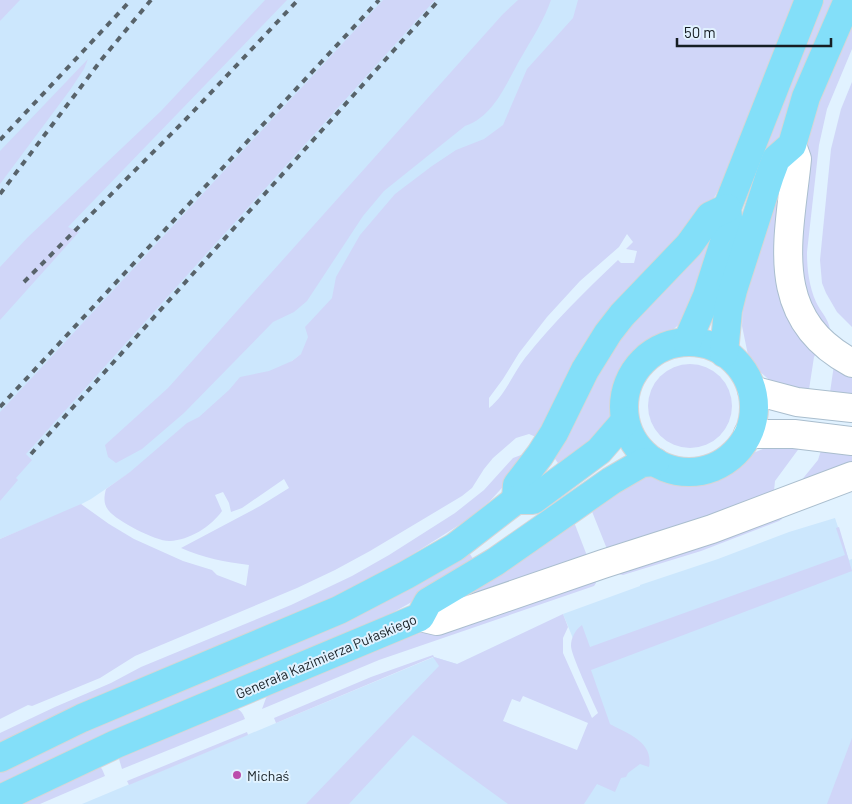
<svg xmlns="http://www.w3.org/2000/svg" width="852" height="804" font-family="Barlow,sans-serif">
<rect width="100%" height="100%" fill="#e1f2ff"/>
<g fill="#cce7fd">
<polygon points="0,0 639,0 338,326 275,374 91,499 74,508 0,539"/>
<polygon points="835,518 849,560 852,559 852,764 837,804 551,804 607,728 581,658 563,614 640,586 640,585 718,559 789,532"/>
<polygon points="434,657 457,664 461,759 523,804 82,804"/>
</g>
<g fill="#d0d6f8" fill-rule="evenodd">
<polygon points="0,0 20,0 0,21"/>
<polygon points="265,0 287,0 68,227 79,232 0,320 0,267 27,238 161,111"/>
<polygon points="383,0 435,0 26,454 32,460 16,478 18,480 0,501 0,412"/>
<path d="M518 0H551C544 20 533 37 522 56 507 81 495 116 465 126L384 191 363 216 307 301 294 312 273 322 184 413 142 449 116 463 108 457 105 445 168 388 503 14Z"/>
<path d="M578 0H797L723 182 706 212 536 437 529 434 516 438 493 458 484 469 472 488 462 496 370 551 335 570 297 588 135 656 100 678 32 706 28 705 0 719V539L81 504 109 524 134 539 183 561 212 570 217 575 246 586 249 565C225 562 204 558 181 548L260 506 289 488 284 479 242 508 231 512 229 503 223 492 215 495 222 511C211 527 189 540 170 541 157 542 117 521 109 511 103 504 104 497 106 489L130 472 187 423 199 417 229 390 240 377 269 371 292 361 301 354 308 337 305 327 332 298 336 277 360 235 395 194 432 166 456 150 484 139 503 125 527 69 573 18ZM627 234 633 242 626 249 637 251 634 263H621L618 260C585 291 553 323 525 358 512 375 506 394 489 408V398L503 379 519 353 547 317 580 281 619 247Z"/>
<polygon points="820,0 836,0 819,37 759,187 748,183"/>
<path d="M852 17V49L827 109 819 145 807 252C807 269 809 286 816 302 820 311 829 319 830 330L814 324 795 251 807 138 816 103Z"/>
<polygon points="88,59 84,69 70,90 0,184 0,151"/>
<polygon points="852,82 852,327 837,312 826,293 822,283 820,260 831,149 841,109"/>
<polygon points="786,156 781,249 819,349 814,357 808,396 774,384 759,371 748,355 742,326 743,298"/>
<polygon points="720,222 683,321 668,334 648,346 632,360 621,379 612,414 607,425 562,469 551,453 607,347"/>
<circle cx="690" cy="406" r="42"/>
<polygon points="834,365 852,372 852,401 829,399"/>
<polygon points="823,444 852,447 852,468 796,487 818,460"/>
<polygon points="800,447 775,481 774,491 609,554 591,509 614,487 651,475 678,479 700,480 719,474 746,456 765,448"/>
<polygon points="521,455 529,458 490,501 467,520 380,575 355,588 0,746 0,733 55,707 111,683 141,667 291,605 352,576 389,555 455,513 484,490 513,458"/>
<polygon points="783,516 782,519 779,521 701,551 623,575 618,574"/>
<polygon points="574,522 589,561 431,608"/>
<path d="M839 527 852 571 591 670 610 724C628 734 654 742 649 767L640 764 628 773 626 777 621 778 615 792 597 784 584 804H508L413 735 349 804H306L439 666 433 657 276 723 274 718 371 677 433 655 434 657 457 664 563 614 568 627 563 638V653L592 718 598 713C593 701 571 655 571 646 571 638 575 630 582 625L590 647 845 555 836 528ZM523 696 588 723 577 750 503 721 512 699 520 702Z"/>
<polygon points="468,551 477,565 387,616 0,787 0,770"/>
<polygon points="594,574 596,583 594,586 379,660 262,709 266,698 270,693 370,650"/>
<path d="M232 708C240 708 242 712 245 719L122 769 119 759 122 754Z"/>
<polygon points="247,732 248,735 129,785 127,781"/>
<polygon points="852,738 852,804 827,804"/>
<polygon points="98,765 102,769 105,776 40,804 17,804"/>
</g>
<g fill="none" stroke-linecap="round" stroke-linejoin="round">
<g stroke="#aabece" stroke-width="30">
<g id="secondary">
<path d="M792 145 797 159C789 239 766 317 852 363"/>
<polyline points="752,390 797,402 852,408"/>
<polyline points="748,434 794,434 852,441"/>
<polyline points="420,617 437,621 603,564 712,529 852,476"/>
</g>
</g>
<g stroke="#d5d6d7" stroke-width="30">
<g id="primary">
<circle cx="689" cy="407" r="65"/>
<polyline points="687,342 707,296 729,227 727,208 809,0"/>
<polyline points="724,353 728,310 733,290 770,175 776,159 792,145 806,97 848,0"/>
<polyline points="516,500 517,485 540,455 554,433 585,370 608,333 622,315 689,245 710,216 727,208"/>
<polyline points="0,758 82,718 339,610 406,575 455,547 516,500 533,500 599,451 625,421"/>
<polyline points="0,799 116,744 420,617 428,602 495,562 611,481 642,463 655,462"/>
</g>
</g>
<use href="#secondary" stroke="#fff" stroke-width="28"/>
<use href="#primary" stroke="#83dff9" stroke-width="28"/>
<g stroke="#58636a" stroke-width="4" stroke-dasharray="6 6" stroke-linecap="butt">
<polyline points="0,140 131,0"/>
<polyline points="0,194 102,59 151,0"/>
<polyline points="24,282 188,117 298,0"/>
<polyline points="0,407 379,0"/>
<polyline points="31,454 439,0"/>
</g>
</g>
<circle fill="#bb4dac" stroke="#e1f2ff" stroke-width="2" cx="237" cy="775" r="5"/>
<g text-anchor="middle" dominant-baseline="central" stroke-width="4" stroke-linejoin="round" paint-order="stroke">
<g font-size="14" fill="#161e23" stroke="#e1f2ff">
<text transform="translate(326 656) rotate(-23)">Generała Kazimierza Pułaskiego</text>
</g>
<g font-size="14" fill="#161e23" stroke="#e1f2ff" text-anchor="start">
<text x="247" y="775">Michaś</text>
</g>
</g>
<path d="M677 38v8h154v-8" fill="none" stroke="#161e23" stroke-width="2.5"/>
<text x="684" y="38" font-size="15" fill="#161e23" stroke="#e1f2ff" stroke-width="4" paint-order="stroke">50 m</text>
</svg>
